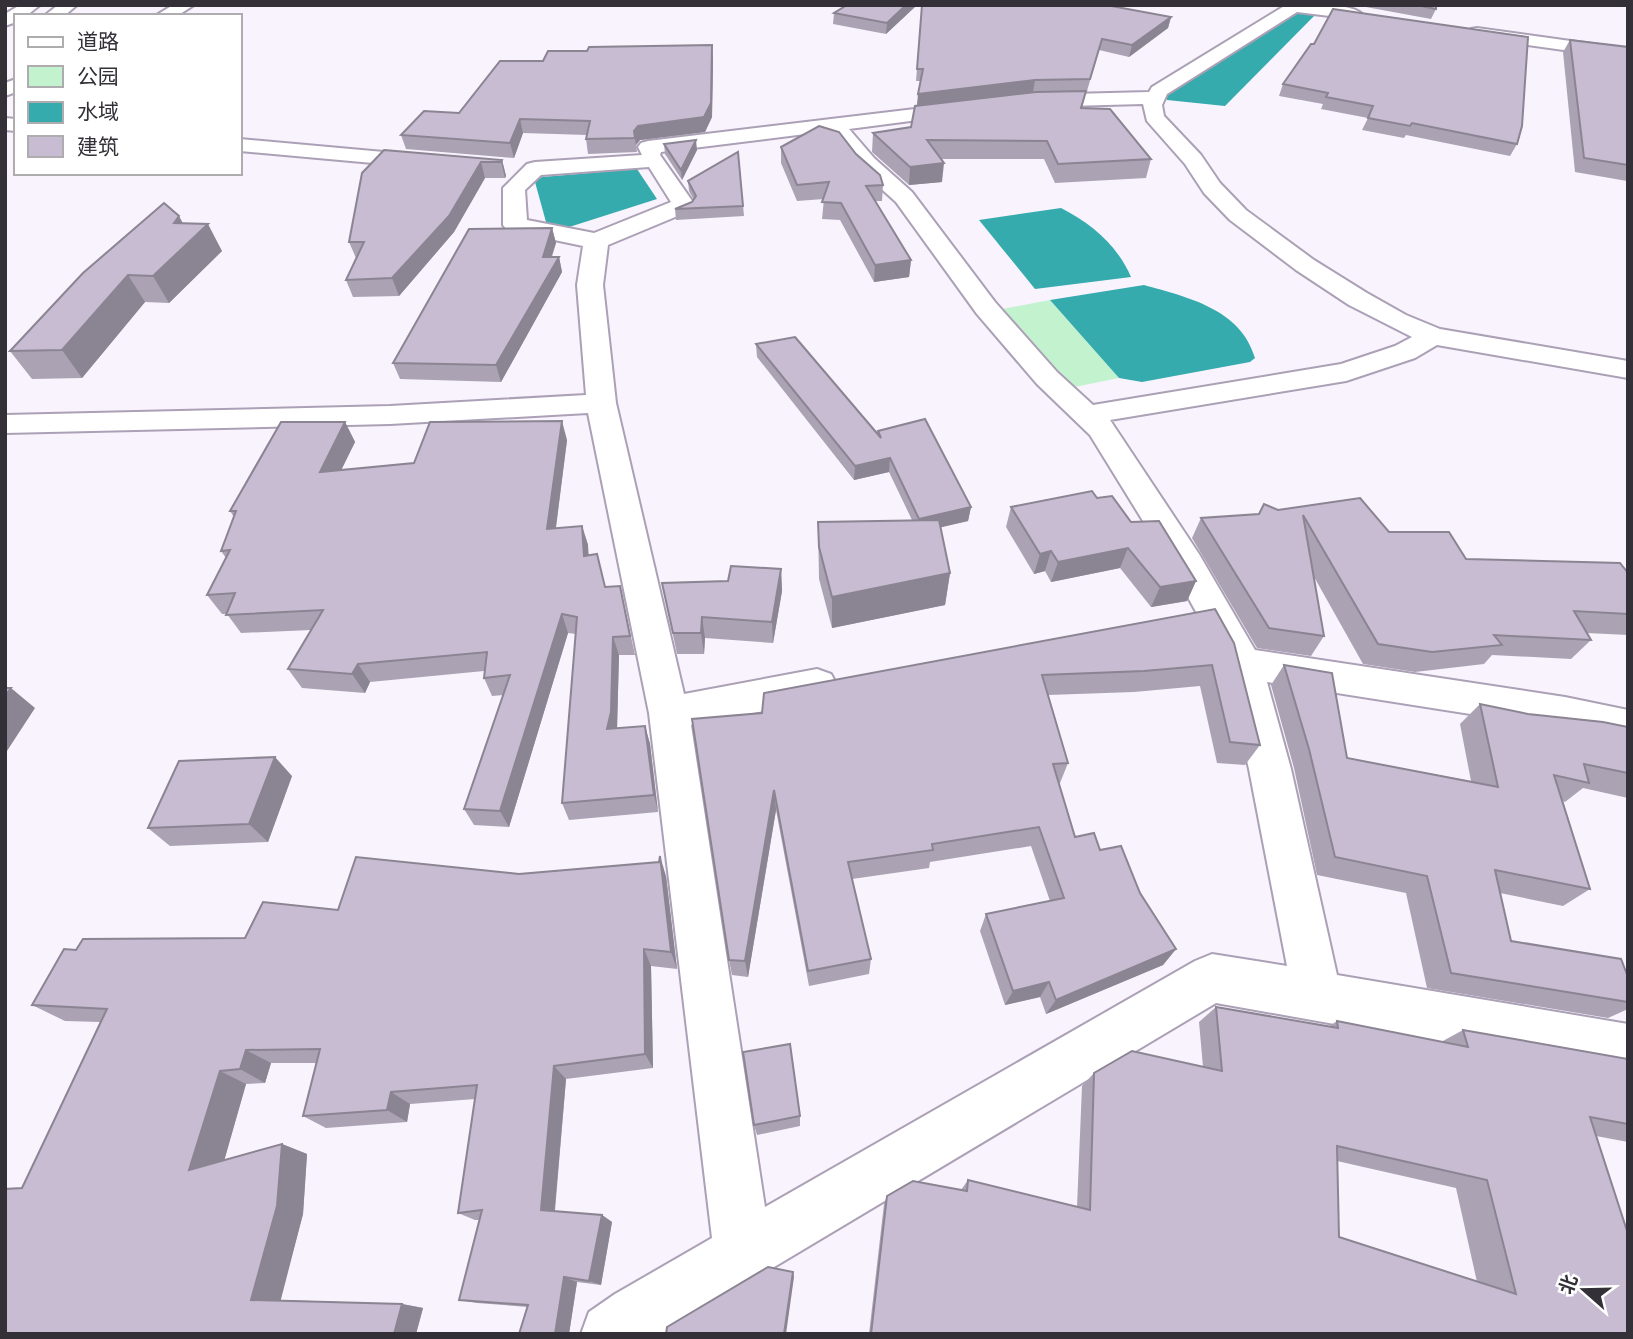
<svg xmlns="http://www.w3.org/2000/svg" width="1633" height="1339" font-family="'Work Sans','Noto Sans SC',sans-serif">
<rect width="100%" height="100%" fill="#f8f3fc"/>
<polygon fill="#c3f2cf" points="1050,300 1119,378 1045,393 981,313"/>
<g fill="#35abae">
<polygon points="1297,11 1316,14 1225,106 1167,100 1167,94"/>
<polygon points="637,169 657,199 563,229 546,222 535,182 542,177"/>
<path d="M1061 208C1092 224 1117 245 1131 277L1035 289 979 220Z"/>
<path d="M1144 285C1187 297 1241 309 1255 358L1250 362 1142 382 1119 378 1050 300Z"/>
</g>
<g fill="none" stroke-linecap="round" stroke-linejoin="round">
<g stroke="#aba0b5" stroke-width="4">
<g id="minor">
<polygon points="173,5 194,5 177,16 155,16"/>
<path d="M1286 5C1303 5 1351 2 1362 14L1354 19 1297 12 1167 94 1162 105 1164 116 1201 155 1220 183 1246 210 1314 260 1367 293 1406 315 1440 329 1628 361V378L1437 345 1415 358 1346 381 1110 420 1199 554 1255 650 1565 697 1628 710V744L1565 729 1267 682 1291 769 1337 975 1628 1024V1076L1216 1003 662 1334H581L589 1312 615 1294 712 1238 649 713 588 413 390 424 5 433V415L390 406 586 395 577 285 583 246 507 230 503 225V188L527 164 535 162 642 155 638 147 641 143 648 141 965 103 975 109 972 113 849 129 874 158 912 192 995 302 1057 372 1093 405 1341 364 1395 346 1412 337 1349 305 1296 270 1230 220 1204 193 1185 164 1147 121 1143 104 1032 107 1022 101 1032 95 1149 92 1152 87ZM829 131 858 168 896 202 977 314 1037 384 1090 435 1172 568 1224 663 1249 769 1287 966 1212 954 1195 961 765 1207 691 725 817 701 831 696 837 685 831 674 817 669 684 694 616 403 603 285 608 245 692 210 695 205 660 155 661 152ZM649 167 671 202 594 233 527 220 525 190 541 175Z"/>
<polygon points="1477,28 1628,49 1628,59 1471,37 1468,33 1471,29"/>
<polygon points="16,79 16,92 5,96 5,83"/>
<polygon points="5,118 16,119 16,131 5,130"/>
<polygon points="240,139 428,156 436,157 439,162 436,167 428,168 240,151"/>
</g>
</g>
<g stroke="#aba0b5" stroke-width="4">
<g id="highway">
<polygon points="20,5 40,5 26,16 16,16 16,22 5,26 5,14"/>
<polygon points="58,5 77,5 64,16 44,16"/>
</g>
</g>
<use href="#minor" fill="#fff" fill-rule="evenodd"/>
<use href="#highway" fill="#fff" fill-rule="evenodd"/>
</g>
<g fill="#aba2b4" fill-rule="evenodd">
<polygon points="847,5 917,5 886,34 833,24 834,13"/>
<polygon points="922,5 1171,17 1168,28 1129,57 1099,50 1087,91 1086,91 1082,108 1151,159 1146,178 1055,183 1044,159 941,159 942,182 909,185 872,152 873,133 911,127 917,106 920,81 916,81"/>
<polygon points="1355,5 1436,5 1436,9 1431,19"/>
<polygon points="1570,40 1628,47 1627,181 1575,172 1563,52"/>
<polygon points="1311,44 1517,144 1510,156 1406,135 1404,138 1362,130 1368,118 1321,109 1323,104 1279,96 1283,84"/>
<polygon points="713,58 712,117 705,132 640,140 636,145 637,152 588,154 586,139 587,135 523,133 514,158 406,149 401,135 459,113 543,61"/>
<polygon points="664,144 697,150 682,180 665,154"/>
<polygon points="781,147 883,185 882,201 875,201 911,260 909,277 874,282 840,220 822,219 824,199 797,201 781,163"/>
<polygon points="738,152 744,216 676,220 675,209 692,202 694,200 689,191 688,181"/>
<polygon points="502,160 506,176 505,178 485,178 454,232 399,296 353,297 346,280 356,258 349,242 362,173"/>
<polygon points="183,223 222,251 169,303 145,302 82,378 32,379 10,351"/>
<polygon points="552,228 556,243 552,257 559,257 562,272 501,382 400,379 393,363"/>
<polygon points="756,344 878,434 878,431 971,507 968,521 940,527 950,573 945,605 832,628 819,579 818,522 912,520 889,472 854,480 757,357"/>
<polygon points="345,422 355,442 341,470 414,463 567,440 556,528 582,526 588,545 588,555 605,587 620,586 635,655 619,655 617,728 645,726 650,744 658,812 569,820 562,803 576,634 568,633 509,827 474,825 464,809 503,695 492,696 484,678 484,671 370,682 365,693 302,688 288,669 311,630 241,633 227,614 222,614 207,595 226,558 221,551 234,517 230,511"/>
<polygon points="1097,498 1131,522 1196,581 1187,601 1151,607 1120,568 1051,582 1045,571 1034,574 1006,527 1011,507"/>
<polygon points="1278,510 1389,532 1466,559 1628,573 1628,635 1587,633 1591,640 1571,659 1492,655 1484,664 1415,672 1363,664 1313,575 1324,636 1311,656 1257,648 1192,538 1201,518 1259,514"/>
<polygon points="781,569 782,591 773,643 705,638 704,654 677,654 662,583 728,581"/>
<polygon points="1215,609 1260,745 1245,765 1217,763 1200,686 1134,692 1048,695 1068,763 1060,783 1059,783 1075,837 1100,850 1140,893 1176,949 1163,965 1046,1014 1040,997 1005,1005 980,931 986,914 1050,901 1031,846 930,862 929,868 852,879 871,959 869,974 809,986 776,810 748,977 732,975 729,960 762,713"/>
<polygon points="1284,665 1347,758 1471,781 1460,724 1480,704 1528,714 1628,727 1628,798 1583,788 1565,802 1563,801 1590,889 1563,906 1500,893 1511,941 1628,977 1628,1009 1608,1018 1427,988 1406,893 1317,875 1294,768 1271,685"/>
<polygon points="292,776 268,842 170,846 148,828"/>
<polygon points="519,874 666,876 677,969 651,966 653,1068 566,1079 555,1211 602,1215 612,1222 601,1285 577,1282 569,1334 519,1334 528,1307 477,1303 459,1300 480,1220 475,1220 458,1213 475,1099 410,1104 407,1122 326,1128 303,1116 317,1063 271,1063 265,1083 246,1084 224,1160 282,1144 307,1154 303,1214 280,1300 402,1304 423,1308 416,1334 5,1334 22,1188 100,1022 65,1021 32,1005 76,950 245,938 338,910"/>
<path d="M1216 1007 1328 1027 1337 1021 1441 1042 1463 1030 1628 1059V1142L1596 1136 1628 1334H869L884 1204 887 1196 961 1190 968 1180 1077 1207 1082 1086 1094 1073 1203 1067 1199 1022ZM1337 1161 1456 1188 1477 1282 1339 1237Z"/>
<polygon points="800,1116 800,1126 757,1135 754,1125"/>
</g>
<g fill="#8b8492">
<polygon points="906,5 917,5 886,34 887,23"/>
<polygon points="1171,17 1168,28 1129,57 1132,45"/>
<polygon points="712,45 713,58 712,117 705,132 640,140 636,145 634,131"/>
<polygon points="1035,80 1033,92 917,106 918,94"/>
<polygon points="520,119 523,133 514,158 510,143"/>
<polygon points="696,140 697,150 682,180 681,170"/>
<polygon points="502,160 506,176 505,178 501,162"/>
<polygon points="481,162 485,178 454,232 399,296 392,278"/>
<polygon points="944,163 942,182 909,185 910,167"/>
<polygon points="179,216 192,240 208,224 222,251 169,303 153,276 174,223"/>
<polygon points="552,228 556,243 546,272 543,257"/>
<polygon points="559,257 562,272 501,382 496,365"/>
<polygon points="911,260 909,277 874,282 875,265"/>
<polygon points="128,275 145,302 82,378 62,350"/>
<polygon points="562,421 567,440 553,549 547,529"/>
<polygon points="345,422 355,442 331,491 320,472"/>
<polygon points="890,458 889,472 854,480 855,466"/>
<polygon points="971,507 968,521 917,533 919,519"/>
<polygon points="582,526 588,545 590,575 584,556"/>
<polygon points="1128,548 1120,568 1051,582 1058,562"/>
<polygon points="1051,551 1045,571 1034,574 1040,554"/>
<polygon points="781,569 782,591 773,643 772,622"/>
<polygon points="950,573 945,605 832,628 832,597"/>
<polygon points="1196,581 1187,601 1151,607 1160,587"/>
<polygon points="562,614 568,633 509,827 500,811"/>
<polygon points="702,617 705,638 704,654 701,633"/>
<polygon points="613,637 619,655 617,729 607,729"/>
<polygon points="358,664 370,682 365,693 352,674"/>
<polygon points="11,688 35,708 5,754 5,696"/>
<polygon points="645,726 650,744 658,812 654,795"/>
<polygon points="275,757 292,776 268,842 249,824"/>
<polygon points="774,790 776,810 748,977 745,961"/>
<polygon points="660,856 666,876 677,969 671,952"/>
<polygon points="644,949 651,966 653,1068 645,1054"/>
<polygon points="1176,949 1163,965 1046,1014 1056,1000"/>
<polygon points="1049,982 1040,997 1005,1005 1013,991"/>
<polygon points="246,1050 271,1063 265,1083 240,1069"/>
<polygon points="554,1066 566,1079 554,1217 541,1210"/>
<polygon points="220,1071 246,1084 219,1179 189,1170"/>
<polygon points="391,1092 410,1104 407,1122 387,1110"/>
<polygon points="282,1144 307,1154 303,1214 280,1303 251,1300"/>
<polygon points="602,1215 612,1222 601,1285 589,1281"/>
<polygon points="793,1272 794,1277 786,1334 784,1334"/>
<polygon points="564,1277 577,1282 569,1334 555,1334"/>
<polygon points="402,1304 423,1308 416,1334 394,1334"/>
</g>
<g fill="#c7bcd1" stroke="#8b8492" stroke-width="2" fill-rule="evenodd">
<polygon points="847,5 906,5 887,23 834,13"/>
<polygon points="922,5 1106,5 1171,17 1132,45 1102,39 1090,79 1035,80 918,94 923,69 917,69"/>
<polygon points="1416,5 1436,5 1436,9"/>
<polygon points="1333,9 1528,37 1522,126 1517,144 1412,123 1410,126 1368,118 1373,106 1326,97 1328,93 1283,84 1311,44 1314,44"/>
<polygon points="1570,40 1628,47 1628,165 1584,158"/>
<polygon points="712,45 711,103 704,117 638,126 634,131 635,138 586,139 590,121 520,119 510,143 401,135 424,111 459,113 500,61 543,61 548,51 587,51 589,47"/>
<polygon points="1086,91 1081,108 1110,109 1151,159 1058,164 1047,141 927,140 944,163 910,167 873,133 911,127 915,106 1036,92"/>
<polygon points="819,126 839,132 856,154 880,175 883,185 866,186 911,260 875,265 841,203 822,202 829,182 797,185 781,147"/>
<polygon points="696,140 681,170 664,144"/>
<polygon points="384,150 502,160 501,162 481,162 449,216 392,278 346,280 364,242 349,242 362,173"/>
<polygon points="738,152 743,206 675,209 692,202 696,196 688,181"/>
<polygon points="164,203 179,216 174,223 208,224 153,276 128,275 62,350 10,351 83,273"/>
<polygon points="552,228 543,257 559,257 496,365 393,363 469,229"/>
<polygon points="795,337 881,438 878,431 925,419 971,507 919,519 890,458 855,466 756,344"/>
<polygon points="562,421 547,529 582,526 584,556 597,554 605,587 620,586 630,636 613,637 611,712 607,729 645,726 654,795 562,803 577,617 562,614 500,811 464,809 510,675 484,678 487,652 358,664 352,674 288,669 323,610 226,615 235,593 207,595 230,550 221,551 236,511 230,511 281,422 345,422 320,472 414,463 430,422"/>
<polygon points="1092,491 1097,498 1112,496 1131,522 1159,521 1196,581 1160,587 1128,548 1058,562 1051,551 1040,554 1011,507"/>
<polygon points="1360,498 1389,532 1449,532 1466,559 1620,563 1628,573 1628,614 1574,611 1591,640 1494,635 1502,645 1432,652 1378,644 1303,515 1324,636 1269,628 1201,518 1259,514 1264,504 1278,510"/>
<polygon points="939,520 950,573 832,597 819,547 818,522"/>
<polygon points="731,566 781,569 772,622 702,617 701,633 673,633 662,583 728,581"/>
<polygon points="1215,609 1234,643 1260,745 1230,742 1212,665 1144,671 1042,675 1068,763 1053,764 1075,837 1094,833 1100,850 1121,846 1140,893 1176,949 1056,1000 1049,982 1013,991 986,914 1064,898 1039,827 932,844 933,850 848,862 871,959 808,971 774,790 745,961 729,960 692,719 762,713 764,693"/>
<polygon points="1284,665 1332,673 1347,758 1498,787 1480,704 1528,714 1603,722 1628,727 1628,773 1584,764 1589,783 1554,775 1590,889 1495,870 1511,941 1621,959 1628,977 1628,1002 1451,973 1427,876 1335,857 1309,749"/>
<polygon points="5,688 11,688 5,696"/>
<polygon points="275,757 249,824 148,828 179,761"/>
<polygon points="660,856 671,952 644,949 645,1054 554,1066 541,1210 602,1215 589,1281 564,1277 555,1334 519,1334 528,1305 459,1300 482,1210 458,1213 477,1085 391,1092 387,1110 303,1116 320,1049 246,1050 240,1069 220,1071 189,1170 282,1144 277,1206 251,1300 402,1304 394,1334 5,1334 5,1189 22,1188 107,1009 32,1005 64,949 76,950 83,939 245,938 263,902 338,910 356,857 519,874 659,862"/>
<path d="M1216 1007 1338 1028 1337 1021 1468 1047 1463 1030 1628 1059V1124L1590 1117 1628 1234V1334H871L887 1196 913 1181 967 1191 968 1180 1090 1210 1094 1073 1132 1051 1222 1071ZM1337 1146 1487 1180 1516 1294 1339 1237Z"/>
<polygon points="790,1044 800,1116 754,1125 743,1052"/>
<polygon points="768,1267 793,1272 784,1334 666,1334 667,1327"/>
</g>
<rect width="1633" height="1339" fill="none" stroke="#343038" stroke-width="14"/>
<rect x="14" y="14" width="228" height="161" fill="#ffffff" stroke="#aeacaf" stroke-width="2"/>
<rect x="28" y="37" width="35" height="10" fill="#ffffff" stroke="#aeacaf" stroke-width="2"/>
<text x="77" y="49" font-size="21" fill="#343038">道路</text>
<rect x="28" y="66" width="35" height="21" fill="#c3f2cf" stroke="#aeacaf" stroke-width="2"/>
<text x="77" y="84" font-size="21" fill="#343038">公园</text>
<rect x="28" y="102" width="35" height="21" fill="#35abae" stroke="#aeacaf" stroke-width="2"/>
<text x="77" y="119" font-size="21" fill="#343038">水域</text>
<rect x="28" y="136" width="35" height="21" fill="#c7bcd1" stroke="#aeacaf" stroke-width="2"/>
<text x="77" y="154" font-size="21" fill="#343038">建筑</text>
<g transform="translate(1584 1290) rotate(290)" stroke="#ffffff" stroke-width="5" paint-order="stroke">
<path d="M0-5L12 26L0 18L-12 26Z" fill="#343038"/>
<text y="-10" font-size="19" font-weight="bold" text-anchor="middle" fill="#343038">北</text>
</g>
</svg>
